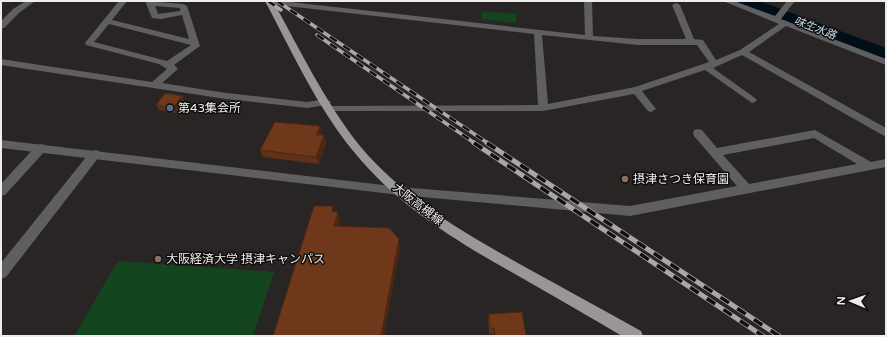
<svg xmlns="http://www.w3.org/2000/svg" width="887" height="337" font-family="'Varela Round','Noto Sans JP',sans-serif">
<rect width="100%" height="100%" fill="#292524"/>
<g fill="#13451e">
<polygon points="482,11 517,14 516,23 481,19"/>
<polygon points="118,261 274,272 253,336 74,336"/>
</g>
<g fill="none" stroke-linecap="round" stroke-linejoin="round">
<polygon fill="#000e19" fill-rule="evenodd" points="735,1 759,1 886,48 886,61 737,5"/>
<g fill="#5f5e60" fill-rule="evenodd">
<polygon points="26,1 35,1 19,13 4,28 1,28 1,21 13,9"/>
<path d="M119 1H127L112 20 189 39 182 15 161 19 152 18 145 1 183 4 187 6 200 46 174 65 178 69 162 83 226 93 307 102 326 99 331 102 326 105 307 108 226 99 1 65V59L152 82 167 69 159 64 86 45 85 43ZM155 6 180 8V11L158 14ZM109 24 191 45 167 61 94 42Z"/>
<path d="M266 1H281L585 35 584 1H592L593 36 638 39H686L672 5 676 3 680 5 694 39 703 40 716 60 740 50 779 24 723 1H734L775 16 787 1H795L781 19 886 59V65L786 26 749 52 886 128V137L742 55 713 68 755 98 757 100 755 102 752 103 705 70 642 91 656 109 651 112 648 111 634 94 543 111H329L324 108 326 106 538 105 534 34 269 4H266ZM542 35 638 45H697L709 62 635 87 548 104Z"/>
<path d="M698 129 702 130 717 148 815 130 871 162 886 159V167L630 216 400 195 396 194 394 191 396 188 400 187 630 206 737 186 694 136 693 133 694 130ZM814 138 857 164 749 184 723 155Z"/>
<polygon points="41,144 45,145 46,148 45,151 5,195 1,196 1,184 37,145"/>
<polygon points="95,150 99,151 100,154 99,157 6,277 1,279 1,263 91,151"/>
</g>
<polygon fill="#5f5e60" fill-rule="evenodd" points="1,140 400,187 404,188 406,191 404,194 400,195 1,148"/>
<path fill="#999699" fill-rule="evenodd" d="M265 1H273C300 50 325 102 360 146 404 199 466 234 525 267 563 288 602 309 641 331L643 336H622C587 315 551 295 515 274 456 241 397 205 354 152 317 107 292 52 265 1Z"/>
<g stroke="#a9a6a5" stroke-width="3.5">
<g id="rail-far1">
<polyline points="268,1 281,10"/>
<polyline points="277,1 489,144"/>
<polyline points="317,35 476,144"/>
</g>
</g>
<g stroke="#a9a6a5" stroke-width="5">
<g id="rail">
<polyline points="474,143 763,336"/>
<polyline points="487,143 779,336"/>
</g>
</g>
<use href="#rail-far1" stroke="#100f0e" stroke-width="2.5" stroke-dasharray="8" stroke-linecap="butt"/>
<use href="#rail" stroke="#100f0e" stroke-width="3.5" stroke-dasharray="10" stroke-linecap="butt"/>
</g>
<g fill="#603017">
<polygon points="182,96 185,101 176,113 159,110 156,105"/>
<polygon points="322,134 322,135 324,135 326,143 319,164 263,157 260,150"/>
<polygon points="489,314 526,336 493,336 493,334 489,334 488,320"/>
</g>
<g fill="#4e2713">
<polygon points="182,96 185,101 176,113 173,108"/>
<polygon points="320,126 322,134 318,142 316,135"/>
<polygon points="324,135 326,143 319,164 316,157"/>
<polygon points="338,212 340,221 337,235 334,226"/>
<polygon points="399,239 400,248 384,336 381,336"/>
</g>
<g fill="#70381b" stroke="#4e2713">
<polygon points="165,93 182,96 173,108 156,105"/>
<polygon points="275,122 320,126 316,135 324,135 316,157 260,150"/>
<polygon points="314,206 333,206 332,211 338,212 334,226 389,228 399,239 381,336 273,336"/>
<polygon points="522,312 526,336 495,336 494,328 490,328 489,314"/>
</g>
<circle fill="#5c6f8a" stroke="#100f0e" stroke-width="1.5" cx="170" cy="108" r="4"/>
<g fill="#8d6e63" stroke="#100f0e" stroke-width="1.5">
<circle cx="625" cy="179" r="4"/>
<circle cx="158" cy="259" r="4"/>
</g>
<g text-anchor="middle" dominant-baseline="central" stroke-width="3" stroke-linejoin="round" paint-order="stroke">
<g font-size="11" font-style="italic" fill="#baddf3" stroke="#100f0e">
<text transform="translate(815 28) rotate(21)">味生水路</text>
</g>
<g font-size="12" fill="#efedec" stroke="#100f0e" text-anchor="start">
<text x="178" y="108">第43集会所</text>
<text x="633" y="179">摂津さつき保育園</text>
<text x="166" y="259">大阪経済大学 摂津キャンパス</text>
</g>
<g font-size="12" fill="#efedec" stroke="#100f0e">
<text transform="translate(418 204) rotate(38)">大阪高槻線</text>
</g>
</g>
<rect width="887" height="337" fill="none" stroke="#efedec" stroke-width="4"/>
<g transform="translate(851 301) rotate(272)" stroke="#100f0e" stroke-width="3" paint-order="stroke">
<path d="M0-3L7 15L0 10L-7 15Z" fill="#efedec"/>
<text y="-6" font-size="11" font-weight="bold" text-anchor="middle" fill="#efedec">N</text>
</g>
</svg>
